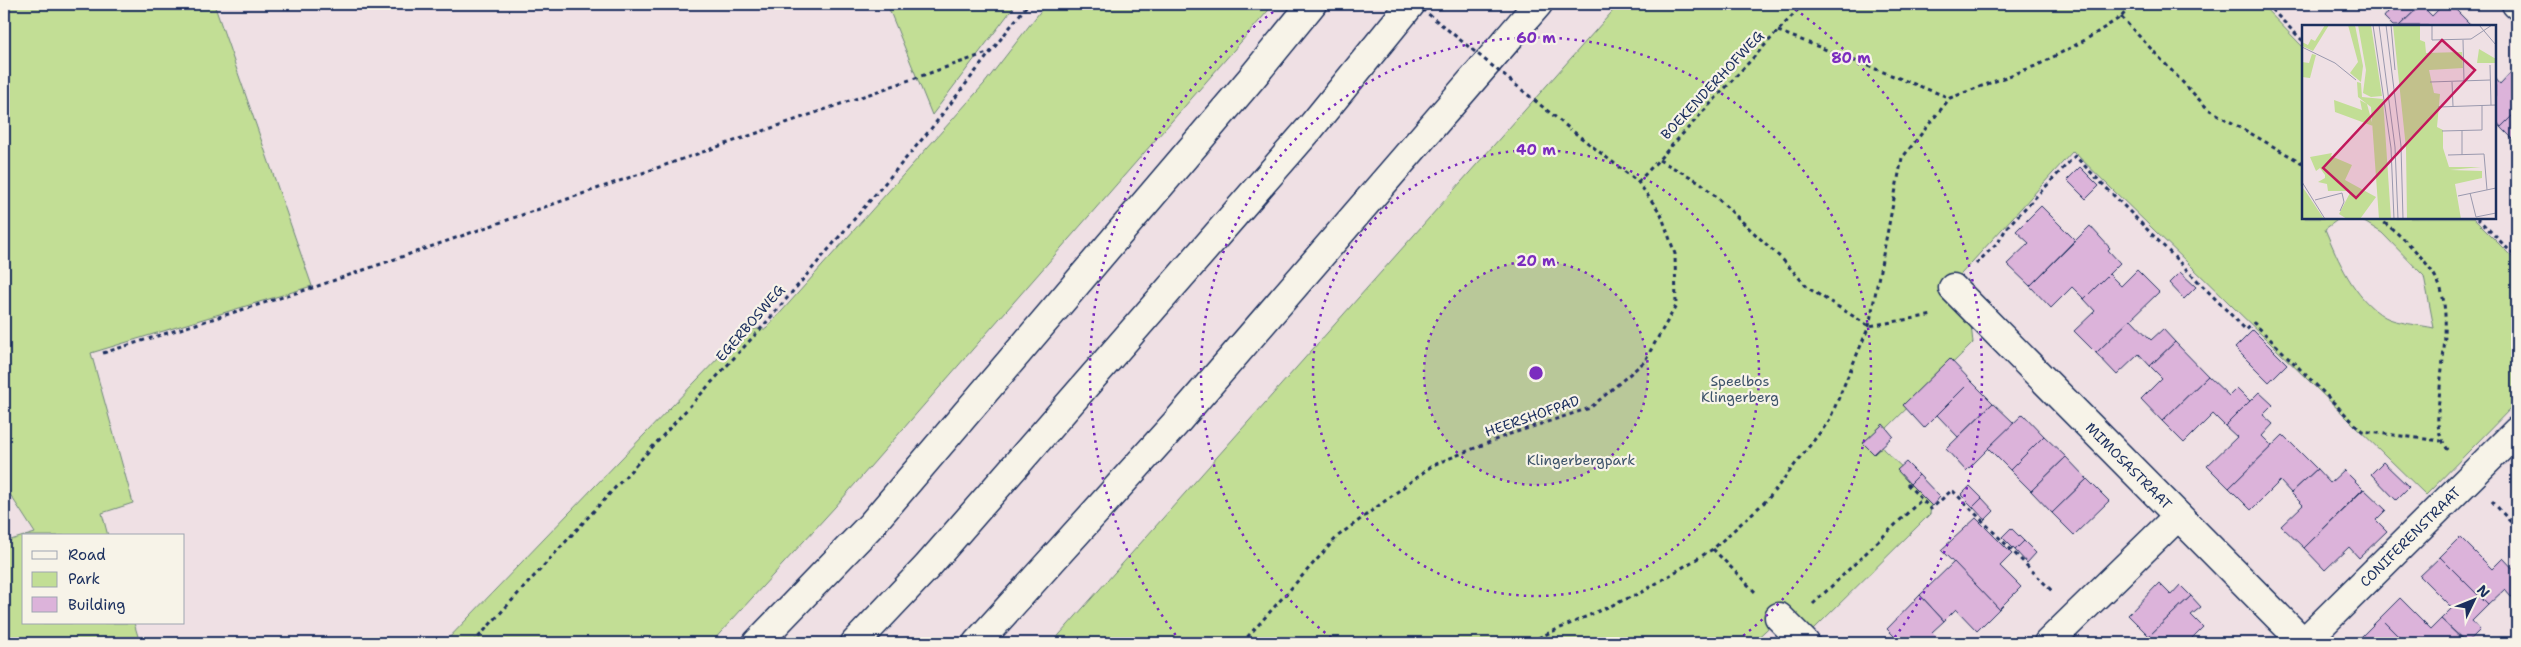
<svg xmlns="http://www.w3.org/2000/svg" width="2521" height="647" font-family="'Shantell Sans',sans-serif">
<rect width="100%" height="100%" fill="#efe0e4"/>
<filter id="ink" filterUnits="userSpaceOnUse"><feTurbulence type="fractalNoise" baseFrequency=".02" numOctaves="2"/><feDisplacementMap in="SourceGraphic" scale="10" xChannelSelector="R" yChannelSelector="G"/><feConvolveMatrix kernelMatrix="1 2 1 2 8 2 1 2 1" color-interpolation-filters="sRGB"/></filter>
<g filter="url(#ink)">
<g fill="#c2de95" stroke="#6e867a">
<polygon points="4,4 214,4 312,286 91,353 133,503 102,513 108,536 25,536 35,533 4,485"/>
<polygon points="887,4 1016,4 932,115"/>
<polygon points="1046,4 1274,4 835,507 711,643 444,643 746,329 766,329 984,84"/>
<path d="M1619 4H2261L2303 47 2304 218H2340L2325 229C2338 260 2354 299 2385 317 2395 323 2421 325 2434 328L2424 276 2382 233 2358 218H2473L2517 262V402L2426 495 2073 151 1941 296 1971 325 1973 343 1880 435 1883 449 1932 496 1930 514 1812 631 1790 608 1752 643H1052Z"/>
<polygon points="24,536 24,623 134,623 140,643 4,643 4,542"/>
</g>
<g fill="#dcb3da" stroke="#1b2f5e">
<polygon points="2380,4 2420,4 2421,5 2399,26 2393,26 2384,17 2388,12"/>
<polygon points="2444,4 2450,4 2470,24 2467,26 2399,26 2421,5 2432,16"/>
<polygon points="2514,69 2517,72 2517,111 2501,127 2495,120 2495,78 2500,84"/>
<polygon points="2517,111 2517,143 2501,127"/>
<polygon points="2080,167 2099,186 2086,199 2067,180"/>
<polygon points="2041,206 2075,240 2030,286 2007,264 2029,243 2016,231"/>
<polygon points="2090,226 2110,248 2108,250 2120,263 2084,299 2072,287 2051,308 2030,286"/>
<polygon points="2137,270 2159,292 2096,353 2074,331 2095,311 2084,299 2109,274 2121,286"/>
<polygon points="2180,272 2196,287 2184,299 2169,283"/>
<polygon points="2131,319 2151,340 2163,329 2175,342 2150,366 2139,354 2117,375 2096,353"/>
<polygon points="2253,330 2287,364 2269,382 2235,348"/>
<polygon points="2175,342 2208,376 2162,421 2141,399 2162,378 2150,366"/>
<polygon points="1950,359 1971,381 1924,428 1903,405"/>
<polygon points="2208,376 2229,396 2237,388 2250,401 2225,426 2213,414 2184,443 2162,421"/>
<polygon points="1971,381 1993,403 1958,437 1937,415"/>
<polygon points="2259,392 2273,405 2263,415 2273,424 2262,436 2272,446 2229,488 2207,466 2237,437 2225,426"/>
<polygon points="1993,403 2014,423 1966,471 1946,449"/>
<polygon points="2023,414 2044,436 2010,470 1988,448"/>
<polygon points="1883,424 1893,436 1874,454 1863,443"/>
<polygon points="2283,435 2317,469 2291,493 2280,481 2251,510 2229,488"/>
<polygon points="2044,436 2066,457 2031,491 2010,470"/>
<polygon points="2066,457 2087,479 2052,513 2031,491"/>
<polygon points="1906,462 1919,475 1910,484 1897,470"/>
<polygon points="2383,462 2409,487 2396,500 2371,474"/>
<polygon points="2317,469 2330,483 2344,470 2363,489 2304,548 2281,526 2303,505 2291,493"/>
<polygon points="1919,475 1940,497 1932,506 1910,484"/>
<polygon points="2087,479 2109,501 2074,535 2052,513"/>
<polygon points="1970,486 1982,498 1973,507 1961,495"/>
<polygon points="2364,489 2386,510 2376,520 2387,531 2359,558 2349,547 2325,570 2304,548"/>
<polygon points="1982,498 1994,511 1985,520 1973,507"/>
<polygon points="1976,518 2012,554 2000,566 2021,587 1999,609 1941,550"/>
<polygon points="2011,528 2024,541 2015,550 2002,537"/>
<polygon points="2460,537 2492,569 2503,558 2517,573 2517,603 2505,589 2488,605 2440,557"/>
<polygon points="2024,541 2036,553 2027,563 2015,550"/>
<polygon points="2440,557 2488,605 2472,621 2480,630 2467,643 2441,619 2452,608 2420,576"/>
<polygon points="1954,562 1999,609 1977,631 1956,609 1944,621 1920,595"/>
<polygon points="2159,583 2171,595 2180,585 2191,596 2149,636 2128,615"/>
<polygon points="1920,595 1944,621 1932,632 1943,643 1901,643 1887,629"/>
<polygon points="2191,596 2201,607 2191,615 2203,627 2192,638 2197,643 2156,643 2149,636"/>
<polygon points="2400,598 2431,629 2441,619 2466,643 2405,643 2380,618"/>
<polygon points="2380,618 2405,643 2365,643 2360,638"/>
</g>
<g fill="none" stroke-linecap="round" stroke-linejoin="round">
<g stroke="#1b2f5e" stroke-width="31">
<g id="street">
<polyline points="2516,4 2517,5"/>
<path id="s1" d="M1953 288 2304 643"/>
<polyline points="1779,617 1805,643"/>
<polyline points="2048,643 2178,516"/>
<path id="s2" d="M2303 643 2517 431"/>
</g>
</g>
<g stroke="#1b2f5e" stroke-width="31">
<g id="highway">
<polyline points="757,643 871,525 1250,80 1312,4"/>
<polyline points="855,643 927,567 1311,127 1411,4"/>
<polyline points="977,643 1175,424 1538,4"/>
</g>
</g>
<g stroke="#1b2f5e" stroke-width="3" stroke-dasharray="4 4" stroke-linecap="butt">
<polyline points="2266,4 2304,42"/>
<polyline points="2121,17 2208,109 2304,164"/>
<polyline points="1778,31 1950,98"/>
<polyline points="1659,160 1700,182 1783,260 1808,288 1869,326 1933,315"/>
<polyline points="1638,182 1803,4"/>
<path d="M2378 218C2400 234 2435 265 2442 293 2450 327 2441 366 2439 400 2437 419 2436 435 2449 451"/>
<polyline points="2477,218 2517,258"/>
<polyline points="1976,264 1999,241 2007,227 2075,156 2246,330 2254,323 2362,431 2441,441"/>
<polyline points="103,353 312,288 990,52"/>
<polyline points="1907,484 1931,509 1952,490 2053,592"/>
<polyline points="2492,501 2517,529"/>
<polyline points="1713,549 1756,593"/>
<polyline points="1813,604 1922,499"/>
<polyline points="473,643 765,324 930,130 1028,4"/>
<polyline points="1242,643 1338,536 1433,465 1507,435 1590,408 1644,362 1676,306 1675,254 1661,214 1638,182 1570,129"/>
<polyline points="1532,643 1540,637 1642,592 1713,549 1768,499 1829,421 1869,326 1902,158 1950,98 2038,65 2085,40 2121,17 2133,4"/>
</g>
<use href="#street" stroke="#f7f3e8" stroke-width="28"/>
<use href="#highway" stroke="#f7f3e8" stroke-width="28"/>
<polyline stroke="#1b2f5e" stroke-width="3" stroke-dasharray="4 4" stroke-linecap="butt" points="1416,4 1570,129"/>
</g>
</g>
<circle cx="1536" cy="373" r="112" fill="#7b2cbf" fill-opacity=".12"/>
<g fill="none" stroke="#7b2cbf" stroke-width="2.5" stroke-dasharray="2.5 5">
<circle cx="1536" cy="373" r="112"/>
<circle cx="1536" cy="373" r="223"/>
<path d="M1337 642A335 335 0 1 1 1735 642"/>
<path d="M1180 641A446 446 0 0 1 1283 5M1789 5A446 446 0 0 1 1892 641"/>
</g>
<g text-anchor="middle" dominant-baseline="central" stroke-width="4.5" stroke-linejoin="round" paint-order="stroke">
<g font-size="14" fill="#1b2f5e" stroke="#f7f3e8">
<text transform="translate(1712 85) rotate(-47)">BOEKENDERHOFWEG</text>
<text transform="translate(750 323) rotate(-49)">EGERBOSWEG</text>
<text transform="translate(1532 416) rotate(-19)">HEERSHOFPAD</text>
<text stroke="none"><textPath href="#s1" startOffset="250">MIMOSASTRAAT</textPath></text>
<text stroke="none"><textPath href="#s2" startOffset="151">CONIFERENSTRAAT</textPath></text>
</g>
<g font-size="14" fill="#3c5269" stroke="#f7f3e8">
<text x="1740" y="381">Speelbos<tspan x="1740" dy="16">Klingerberg</tspan></text>
<text x="1581" y="460">Klingerbergpark</text>
</g>
</g>
<g transform="translate(2302 25)">
<rect width="194" height="194" fill="#efe0e4"/>
<path d="M23 0H27L11 26 0 21V17L6 20 9 14 13 16ZM46 0H53L61 41 59 57 48 48 56 37ZM56 0H69L80 71 69 72 61 68 64 45ZM91 0H118V15L123 17 124 28 160 27 161 43 127 45 132 68 138 69 135 102 141 105V123L147 142H179L148 145 180 146V153L153 159 159 194H105L104 123ZM177 24 194 34V38H175ZM10 29 14 30 8 53 0 52V37L7 38ZM55 57 59 58 60 72 81 74 89 194H77L69 82 56 72ZM32 75 60 85 58 75 65 79 71 101 33 87ZM30 128 29 131 50 140 43 155 74 172 58 194H45L37 189 49 166H26L25 159 16 157 23 153V150L18 143 14 146 8 132ZM0 162 4 167 22 194H0Z" fill="#c2de95"/>
<path fill="none" stroke="#9a99ae" stroke-width="1" d="M71 0 89 123 92 194M77 0 93 122 96 194M84 0 99 121 101 194M89 0 93 45M130 0V15L169 14 190 0M177 0 194 20M161 15 162 56M0 22 33 38 54 55M188 40 189 80M128 57 188 55M150 57 151 81M136 82 194 80M140 106 180 105V80M160 106V130M146 130 182 129 185 165M0 157 23 194M168 168 174 192 194 188M156 171 194 163M13 175 40 168 42 177 38 186"/>
<path fill="#c2185b" fill-opacity="0.15" stroke="#c2185b" stroke-width="2.5" d="M140 15 173 45 54 173 21 143Z"/>
<rect width="194" height="194" fill="none" stroke="#1b2f5e" stroke-width="2.5"/>
</g>
<circle cx="1536" cy="373" r="8" fill="#7b2cbf" stroke="#f7f3e8" stroke-width="2.5"/>
<g font-size="15" text-anchor="middle" font-weight="bold" fill="#7b2cbf" stroke="#f7f3e8" stroke-width="4.5" stroke-linejoin="round" paint-order="stroke">
<text x="1536" y="43">60 m</text>
<text x="1851" y="63">80 m</text>
<text x="1536" y="155">40 m</text>
<text x="1536" y="266">20 m</text>
</g>
<rect width="2521" height="647" fill="none" stroke="#f7f3e8" stroke-width="20"/>
<rect x="10" y="10" width="2501" height="627" fill="none" stroke="#1b2f5e" stroke-width="2" filter="url(#ink)"/>
<rect x="22" y="534" width="162" height="90" fill="#f7f3e8" stroke="#9fa5b1"/>
<rect x="32" y="551" width="25" height="8" fill="#f7f3e8" stroke="#9fa5b1"/>
<text x="68" y="560" font-size="15" fill="#1b2f5e">Road</text>
<rect x="32" y="572" width="25" height="15" fill="#c2de95" stroke="#9fa5b1"/>
<text x="68" y="584" font-size="15" fill="#1b2f5e">Park</text>
<rect x="32" y="597" width="25" height="15" fill="#dcb3da" stroke="#9fa5b1"/>
<text x="68" y="610" font-size="15" fill="#1b2f5e">Building</text>
<g transform="translate(2474 600) rotate(47)" stroke="#f7f3e8" stroke-width="4" paint-order="stroke">
<path d="M0-4L9 19L0 12L-9 19Z" fill="#1b2f5e"/>
<text y="-8" font-size="14" font-weight="bold" text-anchor="middle" fill="#1b2f5e">N</text>
</g>
</svg>
